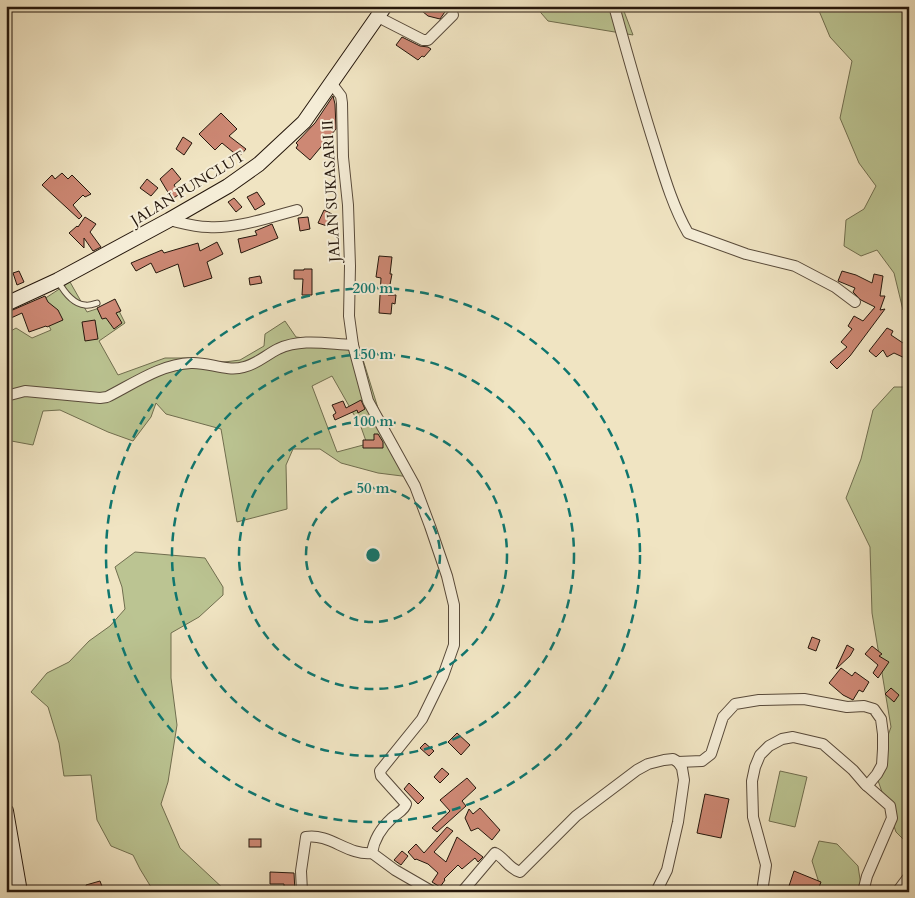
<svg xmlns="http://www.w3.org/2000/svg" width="915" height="898" font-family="Cardo,serif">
<rect width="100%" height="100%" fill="#f0e4c2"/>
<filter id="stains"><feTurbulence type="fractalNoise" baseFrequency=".004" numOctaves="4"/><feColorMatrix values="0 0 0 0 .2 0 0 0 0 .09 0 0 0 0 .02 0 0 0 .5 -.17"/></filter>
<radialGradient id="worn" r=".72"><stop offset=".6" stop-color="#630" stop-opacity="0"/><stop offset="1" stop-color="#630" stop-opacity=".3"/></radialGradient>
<g fill="#bbc492" stroke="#706e4f" fill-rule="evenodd">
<polygon points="535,6 622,6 633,35 548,21"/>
<polygon points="817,6 909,6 909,309 903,310 894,273 877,250 861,256 844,246 846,220 864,209 876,186 859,163 840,118 852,61 830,37"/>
<path d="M70 282 87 312 115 303 125 323 99 341 118 375 165 358H195L217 363 240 360 264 346 265 334 285 321 296 337 345 343 360 350 386 434 410 477 378 473 341 463 320 449H293L286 465 287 509 237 522 221 429 166 414 156 403 151 417 133 441 108 432 60 410 43 411 33 445 6 440V334L16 328 32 338 51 330 38 303ZM332 376 361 427 367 444 337 452 312 386Z"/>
<polygon points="894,387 909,387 909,845 896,832 875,772 891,727 872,613 870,547 846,498 861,459 873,410"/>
<polygon points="135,552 205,558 223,587 223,595 199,617 171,633 171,678 177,725 168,782 161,804 180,848 227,892 154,892 140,869 133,855 111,846 97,820 91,775 64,776 59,743 48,707 31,692 47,673 69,662 89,641 110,626 125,609 122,587 115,567"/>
<polygon points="780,771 807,777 795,827 769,821"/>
<polygon points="819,841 837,844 858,866 862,892 821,892 821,889 812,861"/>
</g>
<g fill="#cd8874" stroke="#25170c">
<polygon points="416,6 449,6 440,19 428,16"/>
<polygon points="402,37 420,46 428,47 431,49 424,57 422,56 418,60 396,45"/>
<polygon points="333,96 335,104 336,129 310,160 296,148 298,145 296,143 315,123"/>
<polygon points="221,113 237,129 229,136 246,149 239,157 222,143 215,150 199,134"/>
<polygon points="183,137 192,143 184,155 176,149"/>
<polygon points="172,168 181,179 174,185 180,194 172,199 160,179"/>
<polygon points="62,173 68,179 72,175 91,194 85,197 83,195 73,205 82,216 79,219 42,185 52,175 55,179"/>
<polygon points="147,179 158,188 151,196 140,188"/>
<polygon points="257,192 265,204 255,210 247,197"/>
<polygon points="234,198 242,207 236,212 228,202"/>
<polygon points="324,210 332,214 327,226 318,223"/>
<polygon points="85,217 96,224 90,232 101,247 93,251 84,238 84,248 69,233 77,226 78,227"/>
<polygon points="308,217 310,229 300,231 298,218"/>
<polygon points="272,224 278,238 241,253 238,239 257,235 255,231"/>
<polygon points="217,242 223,254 207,262 212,278 184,287 178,264 156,273 151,263 136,271 131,263 162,250 164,253 198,243 200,251"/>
<polygon points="379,256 392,257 390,274 392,274 388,295 396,295 395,304 392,303 391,314 379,313 381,278 376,277"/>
<polygon points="304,269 312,269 312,295 302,295 303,279 294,279 294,270 304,270"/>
<polygon points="19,271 24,282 17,285 13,273"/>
<polygon points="842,271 856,275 872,283 874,274 883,276 880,296 885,296 880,310 885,309 850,356 837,369 830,362 847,347 841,342 852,329 848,326 854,316 863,321 875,307 861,300 853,292 855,288 838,281"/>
<polygon points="260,276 262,283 250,285 249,278"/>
<polygon points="45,296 48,302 58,310 63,320 47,327 46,326 29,332 22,313 11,318 8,312"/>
<polygon points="115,299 121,311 116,313 122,323 114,329 106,318 102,319 97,308"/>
<polygon points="95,320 98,339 85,341 82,322"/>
<polygon points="887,328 893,331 891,335 909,347 909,360 894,353 887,357 883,350 876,357 869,351"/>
<polygon points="361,400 365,409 358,413 357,410 335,420 333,415 336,413 332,405 343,401 346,408"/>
<polygon points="374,434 378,434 383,442 383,448 363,448 363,440 374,440"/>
<polygon points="812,637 820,640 816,651 808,648"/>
<polygon points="847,645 854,649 850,656 836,669"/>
<polygon points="872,646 882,654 879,656 889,662 878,678 873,673 878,665 865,654"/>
<polygon points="841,668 852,676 855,672 869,682 863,692 859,690 853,700 843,695 829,683"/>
<polygon points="891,688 899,695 894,702 885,694"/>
<polygon points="457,733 470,745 461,755 448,742"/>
<polygon points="425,743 434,751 429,756 420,748"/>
<polygon points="442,768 449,774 440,783 434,777"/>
<polygon points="467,778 476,788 462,801 466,806 437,832 432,828 450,811 440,800"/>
<polygon points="409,783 424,798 418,804 404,789"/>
<polygon points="705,794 729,799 721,838 697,833"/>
<polygon points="480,808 500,830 492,840 478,828 471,831 465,818 469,809 473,814"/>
<polygon points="447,827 453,831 434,852 446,862 457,837 483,857 478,862 475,858 462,869 458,865 444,879 445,880 440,887 432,882 438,873 428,864 416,859 415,860 408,852 416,844 424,853"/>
<rect x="249" y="839" width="12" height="8"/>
<polygon points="402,851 408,856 401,865 394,860"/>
<polygon points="794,871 821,882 817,892 787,892"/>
<polygon points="270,872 294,873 295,892 284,892 284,884 270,884"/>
<polygon points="100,881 103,889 87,892 86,885"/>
</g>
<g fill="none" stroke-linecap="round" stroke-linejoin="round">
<g stroke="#584a3a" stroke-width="7">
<path id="lane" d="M58 281C63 290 73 304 85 305 89 306 94 304 97 303"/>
</g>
<g stroke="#584a3a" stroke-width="12">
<g id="street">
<path d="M614 6C627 53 640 100 655 147 664 176 673 207 688 233L746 254 795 266 835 287 855 302"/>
<polyline points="378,17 423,40 428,40 453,15"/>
<path d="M332 84 341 96 342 103 343 157 348 205 350 266 349 316 353 345 368 401 415 486 430 526 447 576 454 605V645L443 676 422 719 380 771 381 776 406 804C404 811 397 813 392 818 381 828 374 839 372 853L395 870 433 892"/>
<path d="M169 220C182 223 195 227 208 227 238 229 269 217 297 210"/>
<path d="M6 396 25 391 100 398 107 397C133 384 161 364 191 363 209 362 226 372 244 367 257 364 266 355 278 349 302 338 327 344 353 345"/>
<path d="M302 892 301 871 306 837C330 833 348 856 372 853"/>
<path d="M462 892 495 853C505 858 509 869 520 872L576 816 637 770 648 764 664 760 673 759 678 762 702 761 711 754 723 717 735 704 759 700 804 699 847 707 864 706 874 709 881 719 883 734V749L882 765 877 774 867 786"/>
<polyline points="656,892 667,870 678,822 684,780 682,768 678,762"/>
<polyline points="762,892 766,865 753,817 752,781 755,767 760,755 769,746 782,739 793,737 823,744 853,770 865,784 890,806 892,818 867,876 863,892"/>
<polyline points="897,892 909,876"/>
</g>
</g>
<g stroke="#25170c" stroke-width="16">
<g id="secondary">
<polyline points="6,304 58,280 169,220 228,186 259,164 304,122 385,6"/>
<polyline points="6,811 20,892"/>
</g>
</g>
<use href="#lane" stroke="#f5edd7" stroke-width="5"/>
<use href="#street" stroke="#f5edd7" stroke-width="10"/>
<use href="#secondary" stroke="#f5edd7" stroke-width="14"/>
</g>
<g fill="none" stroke="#0f766e" stroke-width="2.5" stroke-dasharray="9 6">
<circle cx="373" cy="555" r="67"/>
<circle cx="373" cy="555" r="134"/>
<circle cx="373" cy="555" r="201"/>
<circle cx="373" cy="555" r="267"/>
</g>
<g text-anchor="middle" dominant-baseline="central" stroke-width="4" stroke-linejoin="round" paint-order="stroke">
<g font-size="15" fill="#25170c" stroke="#f5edd7">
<text transform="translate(188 188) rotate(-31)">JALAN PUNCLUT</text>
<text transform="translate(331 191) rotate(-93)">JALAN SUKASARI II</text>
</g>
</g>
<circle cx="373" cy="555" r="8" fill="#0f766e" stroke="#f5edd7" stroke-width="2.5"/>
<g font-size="15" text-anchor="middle" font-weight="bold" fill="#0f766e" stroke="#f5edd7" stroke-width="4" stroke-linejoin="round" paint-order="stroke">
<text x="373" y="293">200 m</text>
<text x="373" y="359">150 m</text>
<text x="373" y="426">100 m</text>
<text x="373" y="493">50 m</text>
</g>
<rect width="915" height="898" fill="none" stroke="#f0e4c2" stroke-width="25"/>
<rect x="8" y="8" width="900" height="883" fill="none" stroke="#25170c" stroke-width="2.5"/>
<rect x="12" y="12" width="890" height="873" fill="none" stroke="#25170c"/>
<rect width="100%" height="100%" filter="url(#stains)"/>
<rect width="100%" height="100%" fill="url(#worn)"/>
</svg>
